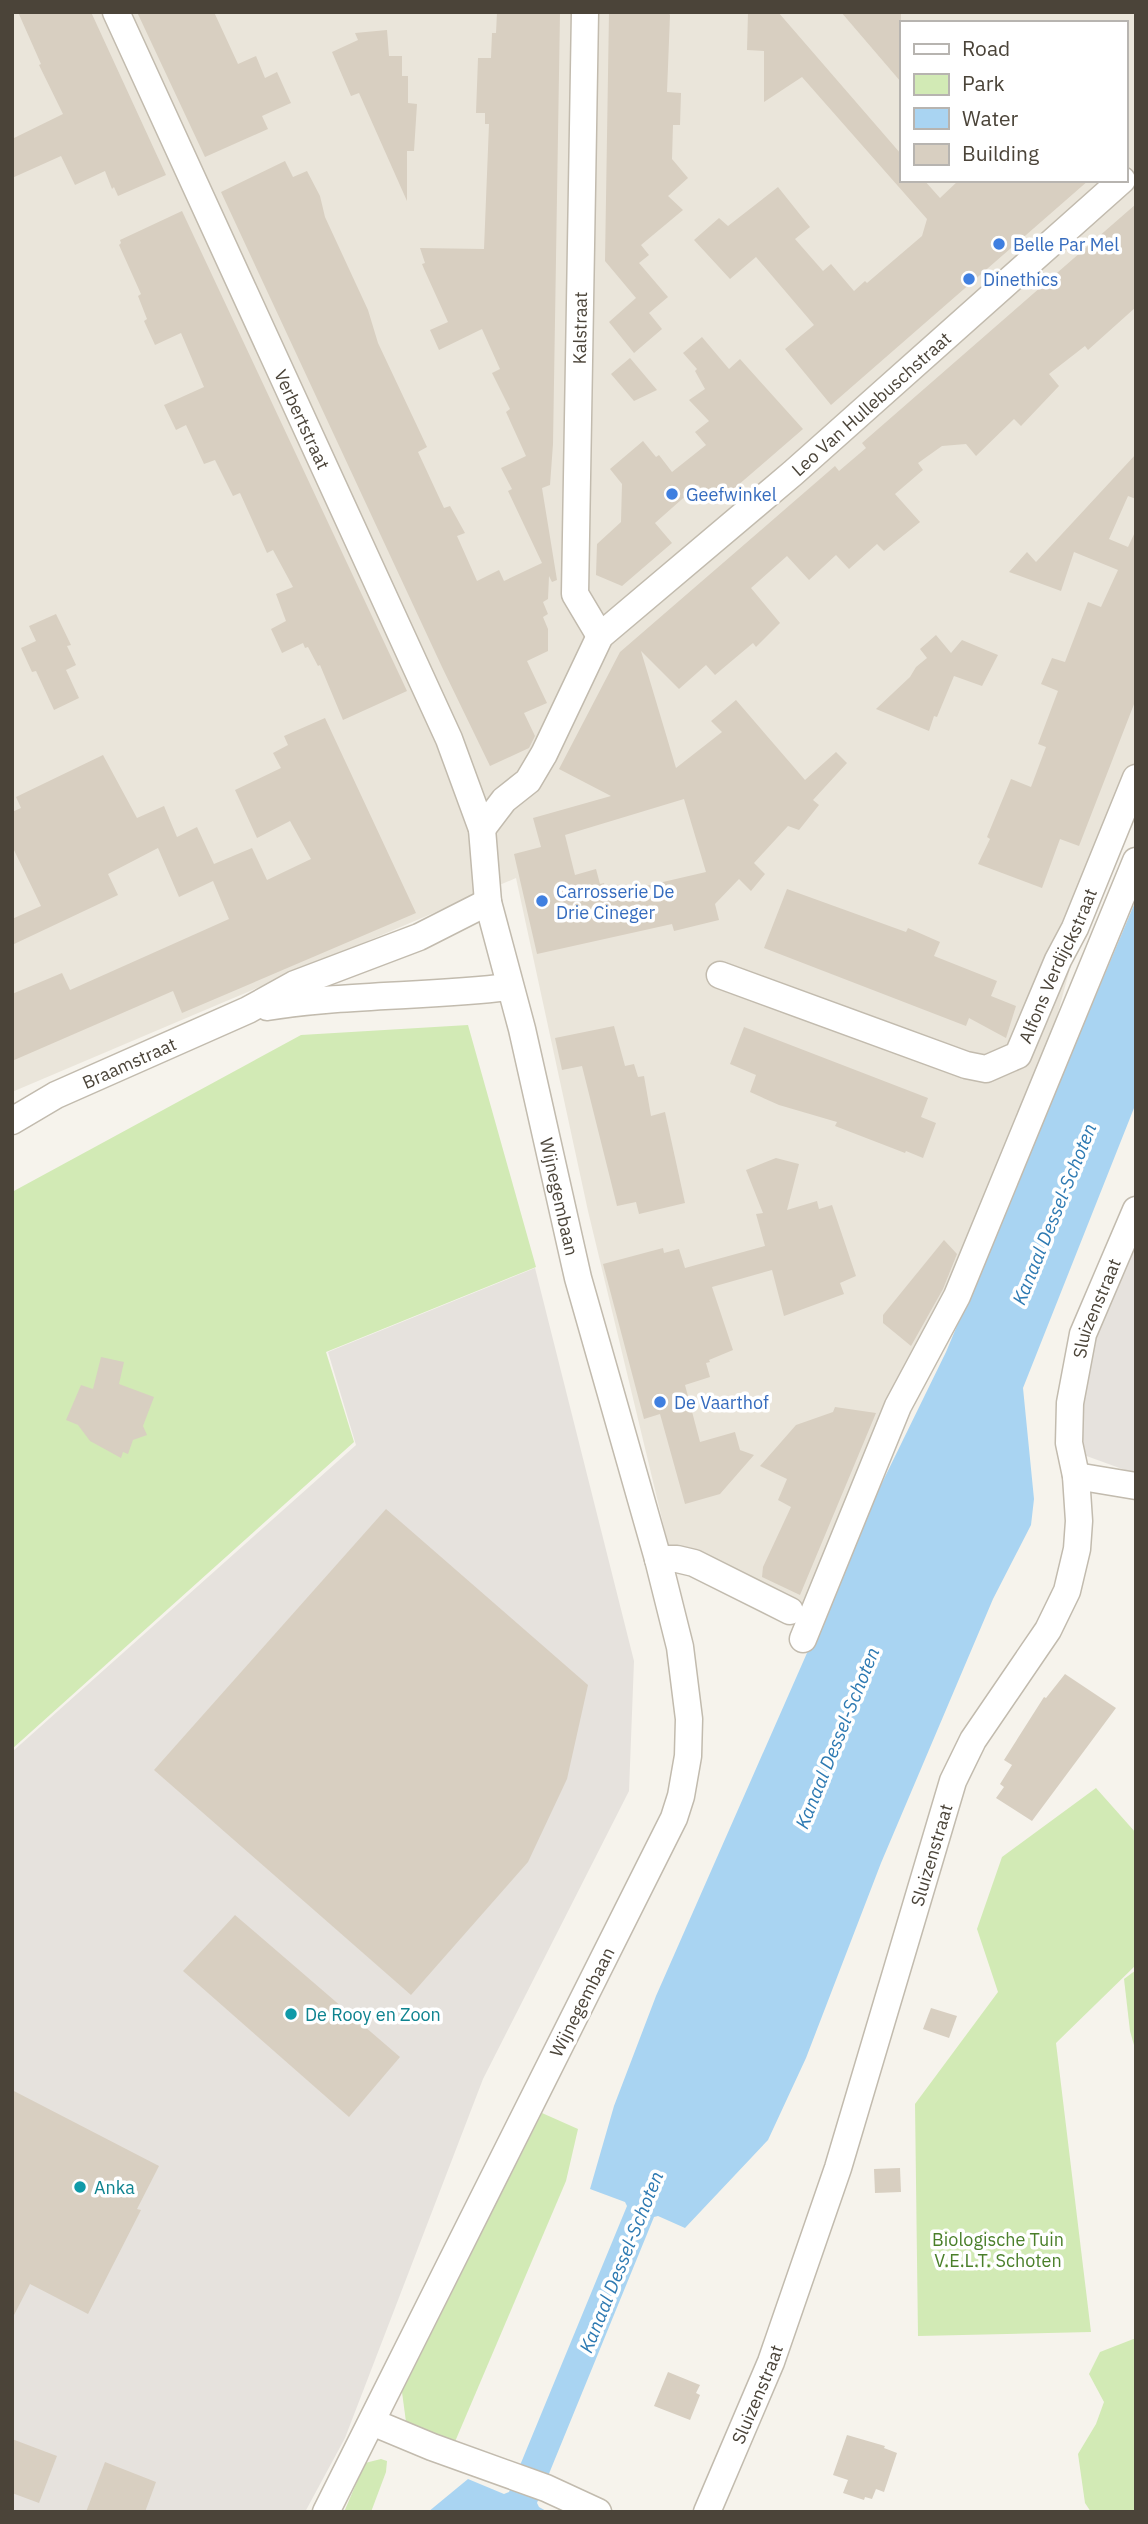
<svg xmlns="http://www.w3.org/2000/svg" width="1148" height="2524" font-family="'IBM Plex Sans',sans-serif">
<rect width="100%" height="100%" fill="#f6f3ec"/>
<path fill="#eae5da" fill-rule="evenodd" d="M12 12H1136V798L1077 943 1034 1100 808 1614 669 1548 588 1211 516 878 12 1092ZM901 23H1125V180H901Z"/>
<g fill="#e6e2dd">
<polygon points="1136,1192 1136,1474 1070,1450 1081,1327"/>
<polygon points="535,1268 634,1661 629,1791 483,2079 345,2438 305,2512 12,2512 12,1752 356,1445 328,1352"/>
</g>
<g fill="#d2eab5">
<polygon points="468,1025 536,1267 326,1352 354,1442 12,1749 12,1192 301,1035"/>
<polygon points="1096,1788 1136,1833 1136,1965 1056,2043 1091,2332 918,2336 915,2104 998,1992 977,1929 1002,1857"/>
<polygon points="1136,1970 1136,2052 1130,2031 1124,1979"/>
<polygon points="542,2113 578,2129 566,2181 454,2444 406,2422 402,2392"/>
<polygon points="1136,2338 1136,2512 1091,2512 1085,2503 1078,2454 1096,2424 1104,2402 1089,2374 1100,2352"/>
<polygon points="381,2459 387,2461 386,2472 371,2512 344,2512 365,2463"/>
</g>
<polygon fill="#a9d4f2" points="1136,900 1136,1103 1023,1388 1034,1499 1031,1525 993,1599 881,1863 806,2058 768,2140 685,2228 658,2216 654,2217 537,2503 539,2507 548,2512 428,2512 468,2479 504,2494 509,2492 627,2206 625,2202 590,2189 614,2106 656,1996 880,1487 946,1352"/>
<g fill="#d8cfc1" fill-rule="evenodd">
<polygon points="18,12 91,12 166,175 118,196 114,187 112,189 105,171 75,185 61,156 12,178 12,139 63,114 39,65 41,64"/>
<polygon points="137,12 214,12 238,64 256,56 265,78 277,72 291,103 262,116 268,129 205,157"/>
<polygon points="497,12 560,12 553,444 550,485 542,488 557,580 552,582 549,576 548,599 543,602 548,614 543,617 548,629 548,651 527,661 547,703 524,713 535,736 529,748 490,766 442,667 221,192 285,161 293,177 307,171 320,196 325,217 368,310 378,343 427,447 418,452 444,508 450,506 465,533 457,536 477,581 499,570 504,581 542,563 508,491 512,489 501,468 526,456 506,412 510,409 492,373 500,369 482,329 439,350 430,330 448,322 424,269 422,264 425,263 420,248 484,249 489,124 485,124 485,113 476,113 478,58 491,58 492,33 496,33"/>
<polygon points="609,12 668,12 670,15 667,92 681,93 680,125 673,125 672,159 688,178 668,196 683,210 641,245 649,255 639,263 668,297 649,313 662,329 634,353 609,322 636,298 605,261"/>
<polygon points="748,12 778,12 901,154 901,180 924,180 940,198 959,180 1089,180 831,405 785,349 814,325 756,257 730,279 694,240 719,218 728,226 778,187 810,227 795,239 823,271 831,264 854,291 865,281 867,283 922,236 927,219 802,77 764,102 764,51 747,50"/>
<polygon points="841,12 901,12 901,82"/>
<polygon points="387,30 389,56 402,56 402,76 408,76 408,103 417,104 414,151 407,151 407,201 359,93 351,96 332,52 358,40 355,33"/>
<path d="M1136 204V307L1088 350 1085 346 1049 374 1059 386 1021 426 1014 419 976 456 966 444 942 446 918 463 923 470 895 494 920 522 884 551 877 544 849 569 836 555 809 580 787 556 751 588 780 623 756 647 753 643 715 675 706 665 679 689 641 651 676 768 722 732 711 721 736 700 805 780 836 752 847 763 813 800 819 805 799 830 788 826 754 863 765 874 751 891 739 879 715 904 719 920 674 931 672 924 537 954 514 854 541 847 533 818 611 796 559 769 620 652 835 466 839 471 866 448 862 443ZM684 799 706 872 607 895 604 883 600 884 596 869 575 875 565 835Z"/>
<polygon points="182,211 407,691 343,720 320,665 318,666 308,647 305,648 303,643 282,653 271,629 286,621 276,594 293,587 273,550 267,553 240,493 233,496 215,460 204,464 186,425 176,430 164,405 204,387 181,333 155,345 144,321 147,319 138,296 141,294 119,245 121,243 120,240"/>
<polygon points="702,337 729,369 740,359 803,429 715,505 698,485 655,523 672,543 622,586 596,575 597,544 621,522 622,484 610,469 643,441 656,457 659,455 672,472 706,445 695,432 709,421 689,400 705,389 695,371 697,369 683,353"/>
<polygon points="630,358 657,390 634,401 611,374"/>
<polygon points="1136,454 1136,499 1128,496 1109,539 1128,547 1136,530 1136,699 1079,846 1060,839 1042,888 978,864 990,839 987,837 1011,779 1031,787 1046,747 1038,744 1058,691 1041,684 1052,658 1065,662 1088,602 1101,607 1118,570 1074,552 1061,591 1009,572 1027,552 1036,562"/>
<polygon points="56,614 71,645 67,646 76,665 66,670 79,698 54,710 36,671 32,672 21,648 36,641 29,626"/>
<polygon points="936,635 951,653 962,640 998,655 982,686 954,676 937,717 934,716 929,731 876,709 910,677 916,667 927,658 920,649"/>
<polygon points="325,718 416,913 182,1013 173,991 12,1061 12,994 62,973 70,990 229,919 213,881 179,897 158,848 108,874 118,895 12,945 12,919 41,906 12,846 12,812 21,808 16,797 103,755 137,818 164,806 177,837 197,827 214,864 252,848 267,880 311,859 290,821 257,838 235,790 281,768 273,753 288,745 284,736"/>
<polygon points="787,889 906,932 908,928 940,942 934,956 997,981 991,996 1016,1006 1006,1038 969,1018 966,1026 764,948"/>
<polygon points="614,1026 625,1066 634,1064 638,1077 644,1076 651,1116 665,1112 685,1203 639,1214 636,1202 617,1206 582,1066 562,1070 555,1038"/>
<polygon points="744,1027 928,1098 921,1117 936,1123 923,1158 906,1151 905,1153 835,1126 837,1122 779,1105 750,1092 756,1075 730,1064"/>
<polygon points="776,1158 799,1164 787,1210 817,1201 819,1209 832,1205 856,1276 840,1283 844,1294 784,1316 772,1270 712,1287 733,1350 709,1360 710,1362 706,1363 710,1377 685,1385 700,1442 735,1432 740,1450 754,1455 720,1494 685,1504 660,1414 644,1419 603,1264 663,1248 664,1253 679,1249 685,1268 765,1246 756,1214 763,1213 746,1170"/>
<polygon points="944,1240 957,1254 943,1289 911,1346 883,1323 883,1315"/>
<polygon points="101,1357 124,1362 119,1384 154,1397 143,1426 147,1435 133,1440 128,1454 123,1452 121,1458 90,1441 78,1425 66,1420 81,1385 93,1389"/>
<polygon points="835,1407 876,1413 800,1595 762,1577 763,1567 791,1507 778,1500 787,1479 760,1466 796,1425 833,1412"/>
<polygon points="386,1509 588,1685 567,1779 528,1862 411,1995 154,1770"/>
<polygon points="1065,1674 1116,1708 1032,1821 996,1798 1004,1787 1000,1784 1012,1765 1004,1760 1044,1697 1046,1698"/>
<polygon points="235,1915 400,2057 349,2117 183,1971"/>
<polygon points="931,2008 957,2016 949,2038 923,2029"/>
<polygon points="12,2090 159,2166 137,2209 141,2210 88,2314 30,2284 12,2319"/>
<polygon points="900,2168 901,2192 875,2193 874,2169"/>
<polygon points="668,2372 700,2385 696,2393 700,2395 690,2420 654,2406"/>
<polygon points="847,2435 885,2446 884,2448 897,2453 884,2492 876,2489 872,2499 865,2497 864,2500 843,2493 848,2480 833,2475"/>
<polygon points="12,2439 57,2456 39,2503 12,2493"/>
<polygon points="105,2462 156,2482 145,2512 86,2512"/>
</g>
<g fill="none" stroke-linecap="round" stroke-linejoin="round">
<g stroke="#c2bbae" stroke-width="29">
<g id="minor">
<path id="s1" d="M116 12 449 739 482 829 488 902 522 1029 578 1278 658 1559 680 1647 689 1719 688 1756 681 1796 674 1818 326 2512"/>
<polyline points="585,12 575,594 600,636"/>
<path id="s2" d="M482 829 504 800 528 781 544 754 600 636 793 473 1122 180"/>
<path id="s3" d="M720 975 966 1065 986 1069 1018 1055 1058 960 1075 928 1136 778"/>
<path d="M267 1007C347 994 429 997 509 987"/>
<path id="s4" d="M12 1121 56 1095 248 1010 295 984 419 937 488 902"/>
<polyline points="1076,1476 1136,1486"/>
<polyline points="658,1559 677,1559 694,1563 790,1611"/>
<polyline points="803,1639 898,1406 957,1296 1136,861"/>
<polyline points="372,2422 432,2447 546,2488 598,2512"/>
<path id="s5" d="M707 2512 771 2362 838 2168 953 1781 973 1740 1048 1630 1067 1591 1077 1549 1079 1521 1076 1476 1069 1443 1070 1403 1083 1334 1136 1210"/>
</g>
</g>
<use href="#minor" stroke="#fff" stroke-width="26"/>
</g>
<g fill="#3f7fe0" stroke="#fff" stroke-width="2.5">
<circle cx="999" cy="244" r="7"/>
<circle cx="969" cy="279" r="7"/>
<circle cx="672" cy="494" r="7"/>
<circle cx="542" cy="901" r="7"/>
<circle cx="660" cy="1402" r="7"/>
</g>
<g fill="#0f9aa8" stroke="#fff" stroke-width="2.5">
<circle cx="291" cy="2014" r="7"/>
<circle cx="80" cy="2187" r="7"/>
</g>
<g text-anchor="middle" dominant-baseline="central" stroke-width="7" stroke-linejoin="round" paint-order="stroke">
<g font-size="18" fill="#366cbe" stroke="#fff" text-anchor="start">
<text x="1013" y="244">Belle Par Mel</text>
<text x="983" y="279">Dinethics</text>
<text x="686" y="494">Geefwinkel</text>
<text x="556" y="891">Carrosserie De<tspan x="556" dy="21">Drie Cineger</tspan></text>
<text x="674" y="1402">De Vaarthof</text>
</g>
<g font-size="18" fill="#4b4439" stroke="#fff">
<text transform="translate(580 328) rotate(-89)">Kalstraat</text>
<text stroke="none"><textPath href="#s2" startOffset="586">Leo Van Hullebuschstraat</textPath></text>
<text stroke="none"><textPath href="#s1" startOffset="448">Verbertstraat</textPath></text>
<text stroke="none"><textPath href="#s3" startOffset="415">Alfons Verdijckstraat</textPath></text>
<text stroke="none"><textPath href="#s4" startOffset="131">Braamstraat</textPath></text>
<text stroke="none"><textPath href="#s1" startOffset="1272">Wijnegembaan</textPath></text>
<text stroke="none"><textPath href="#s5" startOffset="1283">Sluizenstraat</textPath></text>
<text stroke="none"><textPath href="#s5" startOffset="695">Sluizenstraat</textPath></text>
<text transform="translate(582 2002) rotate(-63)">Wijnegembaan</text>
<text stroke="none"><textPath href="#s5" startOffset="128">Sluizenstraat</textPath></text>
</g>
<g font-size="18" fill="#0d838f" stroke="#fff" text-anchor="start">
<text x="305" y="2014">De Rooy en Zoon</text>
<text x="94" y="2187">Anka</text>
</g>
<g font-size="18" fill="#4a7f2a" stroke="#fff">
<text x="998" y="2239">Biologische Tuin<tspan x="998" dy="21">V.E.L.T. Schoten</tspan></text>
</g>
<g font-size="19" font-style="italic" fill="#2e7ab2" stroke="#fff">
<text transform="translate(1054 1214) rotate(-68)">Kanaal Dessel-Schoten</text>
<text transform="translate(837 1738) rotate(-68)">Kanaal Dessel-Schoten</text>
<text transform="translate(621 2262) rotate(-68)">Kanaal Dessel-Schoten</text>
</g>
</g>
<rect width="1148" height="2524" fill="none" stroke="#4b4439" stroke-width="28"/>
<rect x="900" y="21" width="228" height="161" fill="#ffffff" stroke="#b7b4b0" stroke-width="2"/>
<rect x="914" y="44" width="35" height="10" fill="#ffffff" stroke="#b7b4b0" stroke-width="2"/>
<text x="962" y="56" font-size="21" fill="#4b4439">Road</text>
<rect x="914" y="74" width="35" height="21" fill="#d2eab5" stroke="#b7b4b0" stroke-width="2"/>
<text x="962" y="91" font-size="21" fill="#4b4439">Park</text>
<rect x="914" y="108" width="35" height="21" fill="#a9d4f2" stroke="#b7b4b0" stroke-width="2"/>
<text x="962" y="126" font-size="21" fill="#4b4439">Water</text>
<rect x="914" y="144" width="35" height="21" fill="#d8cfc1" stroke="#b7b4b0" stroke-width="2"/>
<text x="962" y="161" font-size="21" fill="#4b4439">Building</text>
</svg>
